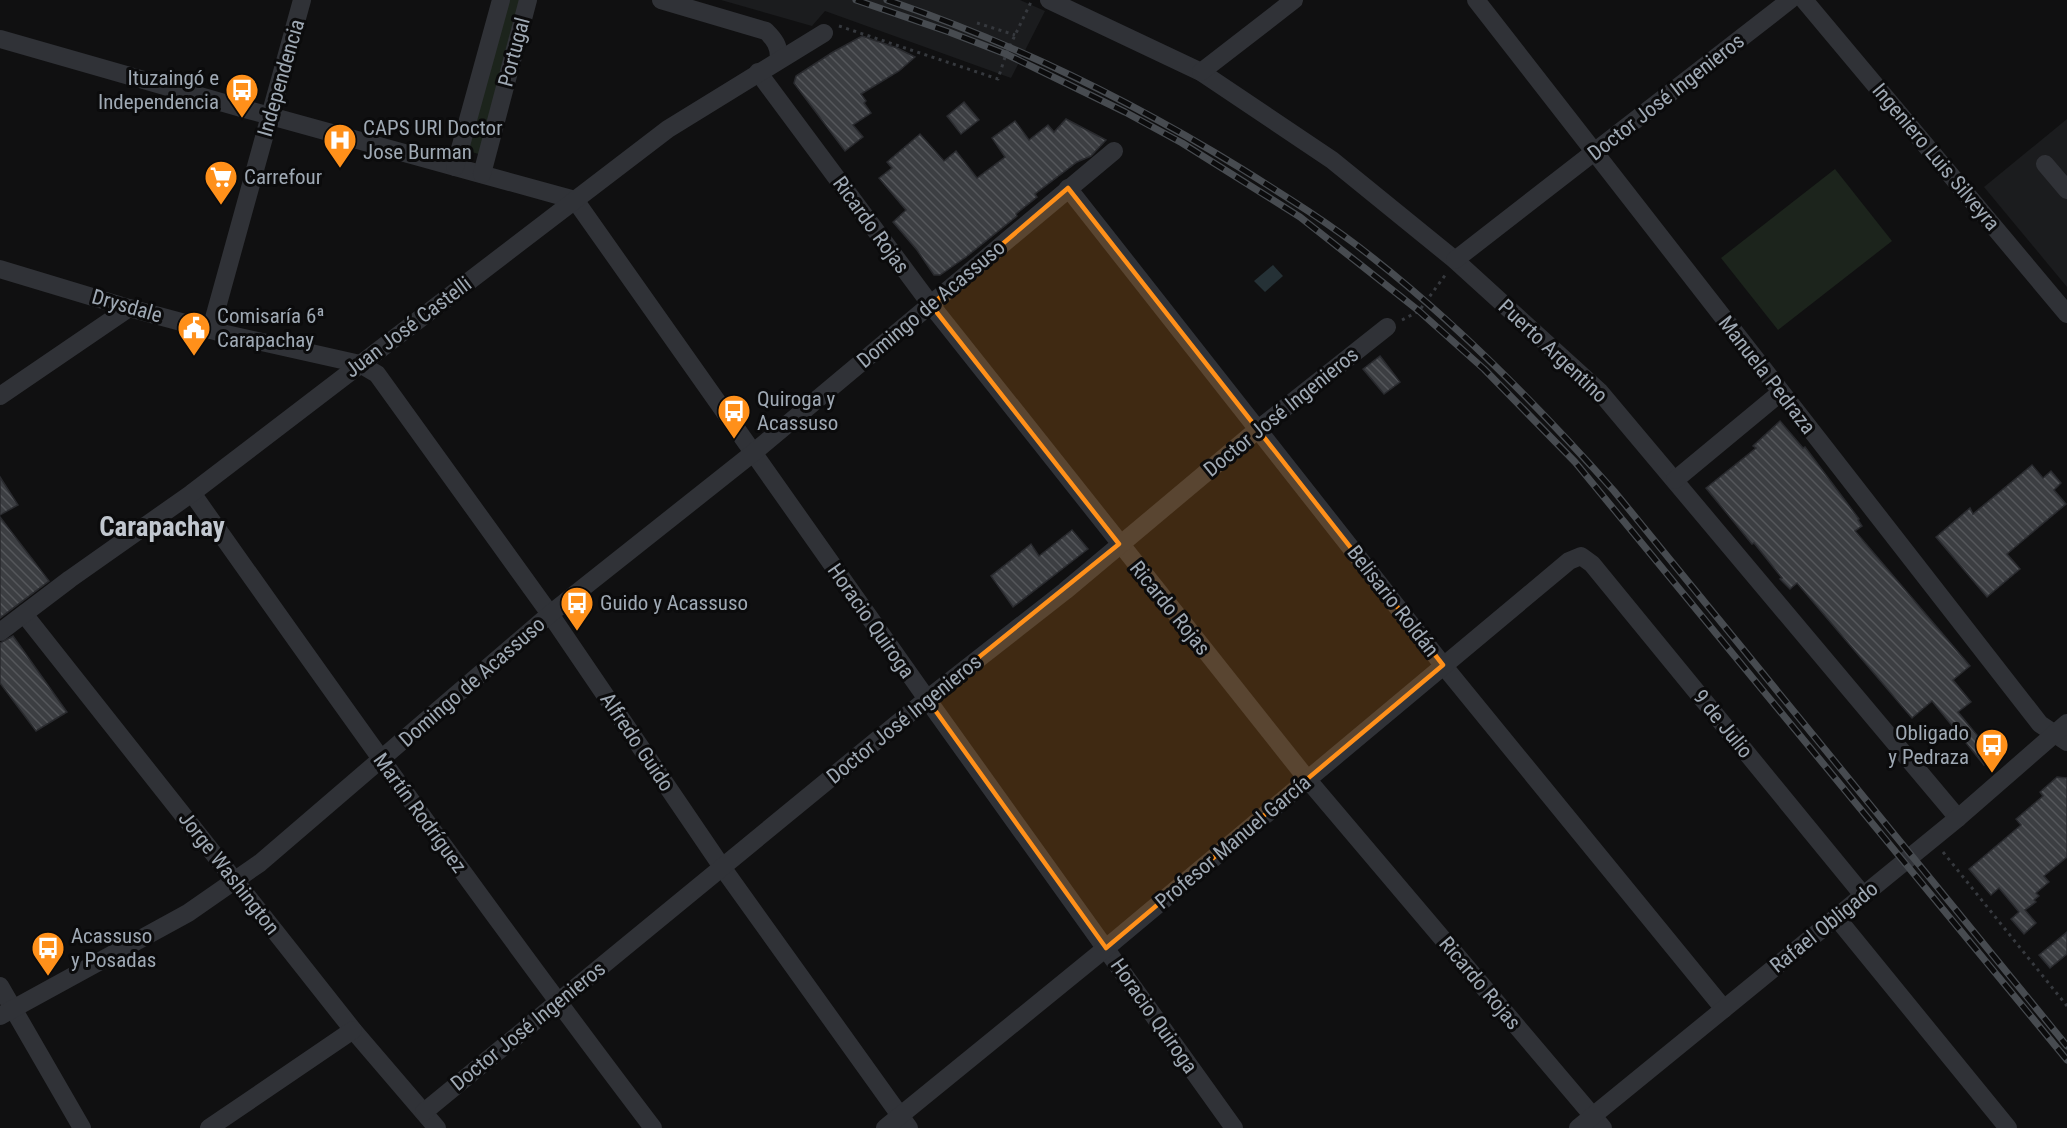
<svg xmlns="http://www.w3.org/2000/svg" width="2067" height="1128" font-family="'Roboto Condensed',sans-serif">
<defs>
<pattern id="building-back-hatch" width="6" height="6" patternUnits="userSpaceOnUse" patternTransform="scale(1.5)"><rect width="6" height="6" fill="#3c3e42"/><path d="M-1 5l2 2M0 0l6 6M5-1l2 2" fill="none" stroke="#55575b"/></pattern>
</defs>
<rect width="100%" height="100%" fill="#101011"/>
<g fill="#1b1c1e">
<polygon points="721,0 1020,0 1045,11 1011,78 825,11 812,26"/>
<polygon points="2067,119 2067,287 1984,187"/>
</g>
<g fill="#1c241c">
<polygon points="505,0 523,0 482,155 465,150"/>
<polygon points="1835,169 1892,241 1778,330 1721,258"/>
</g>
<polygon fill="#253136" points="1273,265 1283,276 1265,292 1254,281"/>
<g fill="url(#building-back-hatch)" stroke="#292a2e" stroke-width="1.5">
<polygon points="862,36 897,48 915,57 899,71 861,94 866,101 864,103 871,113 853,125 863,137 845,151 794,83 796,76 833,52"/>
<polygon points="964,102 979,120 961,134 947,116"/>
<polygon points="1066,119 1106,140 1091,156 1077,162 1035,194 1037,197 1016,214 1017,216 966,257 940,275 934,275 917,250 893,222 906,210 879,178 892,168 887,162 920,134 944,161 956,151 977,178 1005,157 992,138 1015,121 1029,140 1048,125 1054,132"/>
<polygon points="1380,356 1400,382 1384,394 1363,369"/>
<polygon points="1780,421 1803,448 1805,447 1859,519 1858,520 1862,526 1855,531 1970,666 1953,680 1971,702 1958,712 1995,757 1984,765 1932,701 1912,718 1797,583 1790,589 1780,579 1782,578 1754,543 1752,544 1706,488 1756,448 1753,446"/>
<polygon points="2032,465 2043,478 2051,471 2061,483 2054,490 2066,504 2007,554 2020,569 1987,597 1936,537 1970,508 1973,514"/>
<polygon points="0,477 18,505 0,515"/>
<polygon points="0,517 49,581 0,618"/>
<polygon points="1072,530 1088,549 1013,607 991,576 1031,544 1039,556"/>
<polygon points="13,636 67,712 36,731 0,683 0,643"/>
<polygon points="2057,777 2067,778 2067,857 2044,876 2049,882 2036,893 2039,896 2034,900 2036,902 2025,910 2036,923 2024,934 2011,919 2019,912 1999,888 1991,895 1969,869 2021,825 2016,819 2043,796 2040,792"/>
<polygon points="2067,932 2067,954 2050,968 2039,955"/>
</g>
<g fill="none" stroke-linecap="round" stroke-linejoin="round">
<g stroke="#36393e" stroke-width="3" stroke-dasharray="3 4.5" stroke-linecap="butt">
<polyline points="977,23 1015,35"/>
<polyline points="839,26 998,79 1006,54 1031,2"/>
<polyline points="1402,320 1419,311 1446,274"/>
<polyline points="1943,852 2067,1006"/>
</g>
<g stroke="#303237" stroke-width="18">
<path d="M661 0 766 31C775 40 779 46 779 58"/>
<polyline points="1049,0 1201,72 1332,160 1455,260 1600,392 1958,818"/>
<polyline points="1476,0 2040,724 2067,742"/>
<polyline points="1804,0 2067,314"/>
<polyline points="0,39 245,109 575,200"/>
<polyline points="758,72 931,305 1308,780 1603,1128"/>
<polyline points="1201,72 1294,0"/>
<polyline points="2045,164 2067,190"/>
<polyline points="455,167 501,0"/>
<polyline points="482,174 528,0"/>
<polyline points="1068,188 1443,665 1724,1009"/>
<polyline points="575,200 927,699 1234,1128"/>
<polyline points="1455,260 1790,0"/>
<polyline points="0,269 129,308 226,334 360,364 377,374 550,614 722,867 909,1128"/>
<polyline points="211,329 302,0"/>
<polyline points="0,396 129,308"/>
<polyline points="1675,480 1780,393"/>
<path d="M192 493C343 707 495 920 653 1128"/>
<polyline points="24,614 353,1030 437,1128"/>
<polyline points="0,632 70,579 192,493 668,129 824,33"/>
<polyline points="1836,917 2008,1128"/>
<polyline points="0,986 82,1128"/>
<polyline points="0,1016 188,913 260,863 550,614 753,453 1114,151"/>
<polyline points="424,1112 927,699 1065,591 1257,430 1387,327"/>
<polyline points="209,1128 353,1030"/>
<polyline points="885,1128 1106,948 1569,561 1581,556 1592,564 1863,895"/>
<polyline points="1578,1128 1958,818 2067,723"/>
</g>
<g stroke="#474b50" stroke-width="7">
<g id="rail">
<polyline points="856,0 949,32 1006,54 1125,112 1182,143 1300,217 1419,311 1484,369 1575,462 2067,1060"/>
<path d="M887 0C1014 43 1128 99 1242 169 1287 197 1332 225 1373 258 1461 327 1540 408 1614 491L2067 1046"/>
</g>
</g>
<use href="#rail" stroke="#0b0b0c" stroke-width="4.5" stroke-dasharray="14" stroke-linecap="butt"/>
</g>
<path fill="#ff901a" fill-opacity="0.2" stroke="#ff901a" stroke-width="4.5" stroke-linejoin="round" d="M1068 188 1443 665 1106 948 927 699 1119 544 931 305Z"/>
<defs>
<g id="bus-pin" transform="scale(1.725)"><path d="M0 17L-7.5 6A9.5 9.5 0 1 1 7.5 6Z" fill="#ff901a" stroke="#0b0b0c"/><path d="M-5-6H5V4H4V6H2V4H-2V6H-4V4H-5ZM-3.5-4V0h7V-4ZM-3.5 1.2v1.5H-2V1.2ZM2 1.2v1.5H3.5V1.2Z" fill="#fff"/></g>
<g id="hospital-pin" transform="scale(1.725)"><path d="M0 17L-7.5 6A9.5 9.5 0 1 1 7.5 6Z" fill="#ff901a" stroke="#0b0b0c"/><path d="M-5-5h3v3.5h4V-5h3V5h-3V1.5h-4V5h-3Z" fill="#fff"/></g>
<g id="supermarket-pin" transform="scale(1.725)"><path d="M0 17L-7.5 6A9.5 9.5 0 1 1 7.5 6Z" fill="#ff901a" stroke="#0b0b0c"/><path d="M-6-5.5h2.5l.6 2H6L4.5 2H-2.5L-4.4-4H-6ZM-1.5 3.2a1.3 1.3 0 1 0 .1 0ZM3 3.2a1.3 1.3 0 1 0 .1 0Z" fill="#fff"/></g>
<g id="civic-pin" transform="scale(1.725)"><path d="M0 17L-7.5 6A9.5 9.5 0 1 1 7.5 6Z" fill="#ff901a" stroke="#0b0b0c"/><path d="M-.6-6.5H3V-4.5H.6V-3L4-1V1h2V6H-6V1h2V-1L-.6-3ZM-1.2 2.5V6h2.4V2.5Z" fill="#fff"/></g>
</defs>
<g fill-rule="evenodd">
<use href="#bus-pin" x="242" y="90"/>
<use href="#hospital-pin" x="340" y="140"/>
<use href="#supermarket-pin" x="221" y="177"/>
<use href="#civic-pin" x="194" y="328"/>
<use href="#bus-pin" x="734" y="411"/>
<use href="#bus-pin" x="577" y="603"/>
<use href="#bus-pin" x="1992" y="745"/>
<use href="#bus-pin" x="48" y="948"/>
</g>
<g text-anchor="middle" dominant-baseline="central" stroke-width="6" stroke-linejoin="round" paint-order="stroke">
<g font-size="21" fill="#9fa9b4" stroke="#0b0b0c">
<text transform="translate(514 52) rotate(-75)">Portugal</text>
<text transform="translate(281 78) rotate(-74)">Independencia</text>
<text transform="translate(1666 97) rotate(-38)">Doctor José Ingenieros</text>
<text transform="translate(1936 157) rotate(50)">Ingeniero Luis Silveyra</text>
<text transform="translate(871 225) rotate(54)">Ricardo Rojas</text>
<text transform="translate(931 304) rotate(-40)">Domingo de Acassuso</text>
<text transform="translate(127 306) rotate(16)">Drysdale</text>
<text transform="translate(408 327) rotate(-37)">Juan José Castelli</text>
<text transform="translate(1553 351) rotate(43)">Puerto Argentino</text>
<text transform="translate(1767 375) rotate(52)">Manuela Pedraza</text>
<text transform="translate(1281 412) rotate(-39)">Doctor José Ingenieros</text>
<text transform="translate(1393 601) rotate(52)">Belisario Roldán</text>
<text transform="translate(1170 608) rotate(51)">Ricardo Rojas</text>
<text transform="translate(871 621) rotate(55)">Horacio Quiroga</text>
<text transform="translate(472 682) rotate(-41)">Domingo de Acassuso</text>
<text transform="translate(904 719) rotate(-39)">Doctor José Ingenieros</text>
<text transform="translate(1723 724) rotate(51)">9 de Julio</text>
<text transform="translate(637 742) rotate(56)">Alfredo Guido</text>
<text transform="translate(420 813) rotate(54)">Martín Rodríguez</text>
<text transform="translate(1233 842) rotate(-40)">Profesor Manuel García</text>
<text transform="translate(229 873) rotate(52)">Jorge Washington</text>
<text transform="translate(1824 927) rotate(-39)">Rafael Obligado</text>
<text transform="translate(1480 983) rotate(50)">Ricardo Rojas</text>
<text transform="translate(1154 1016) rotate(55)">Horacio Quiroga</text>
<text transform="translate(528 1026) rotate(-39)">Doctor José Ingenieros</text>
</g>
<g font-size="21" fill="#9fa9b4" stroke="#0b0b0c" text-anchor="start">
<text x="219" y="78" text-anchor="end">Ituzaingó e<tspan x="219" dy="24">Independencia</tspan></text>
<text x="363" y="128">CAPS URI Doctor<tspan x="363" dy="24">Jose Burman</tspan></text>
<text x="244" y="177">Carrefour</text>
<text x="217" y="316">Comisaría 6ª<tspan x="217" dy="24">Carapachay</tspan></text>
<text x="757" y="399">Quiroga y<tspan x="757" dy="24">Acassuso</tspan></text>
<text x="600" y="603">Guido y Acassuso</text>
<text x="1969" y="733" text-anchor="end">Obligado<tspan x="1969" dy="24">y Pedraza</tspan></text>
<text x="71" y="936">Acassuso<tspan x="71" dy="24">y Posadas</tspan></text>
</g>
<g font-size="27" font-weight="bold" fill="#c1c7cf" stroke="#0b0b0c">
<text x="162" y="527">Carapachay</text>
</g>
</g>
</svg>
